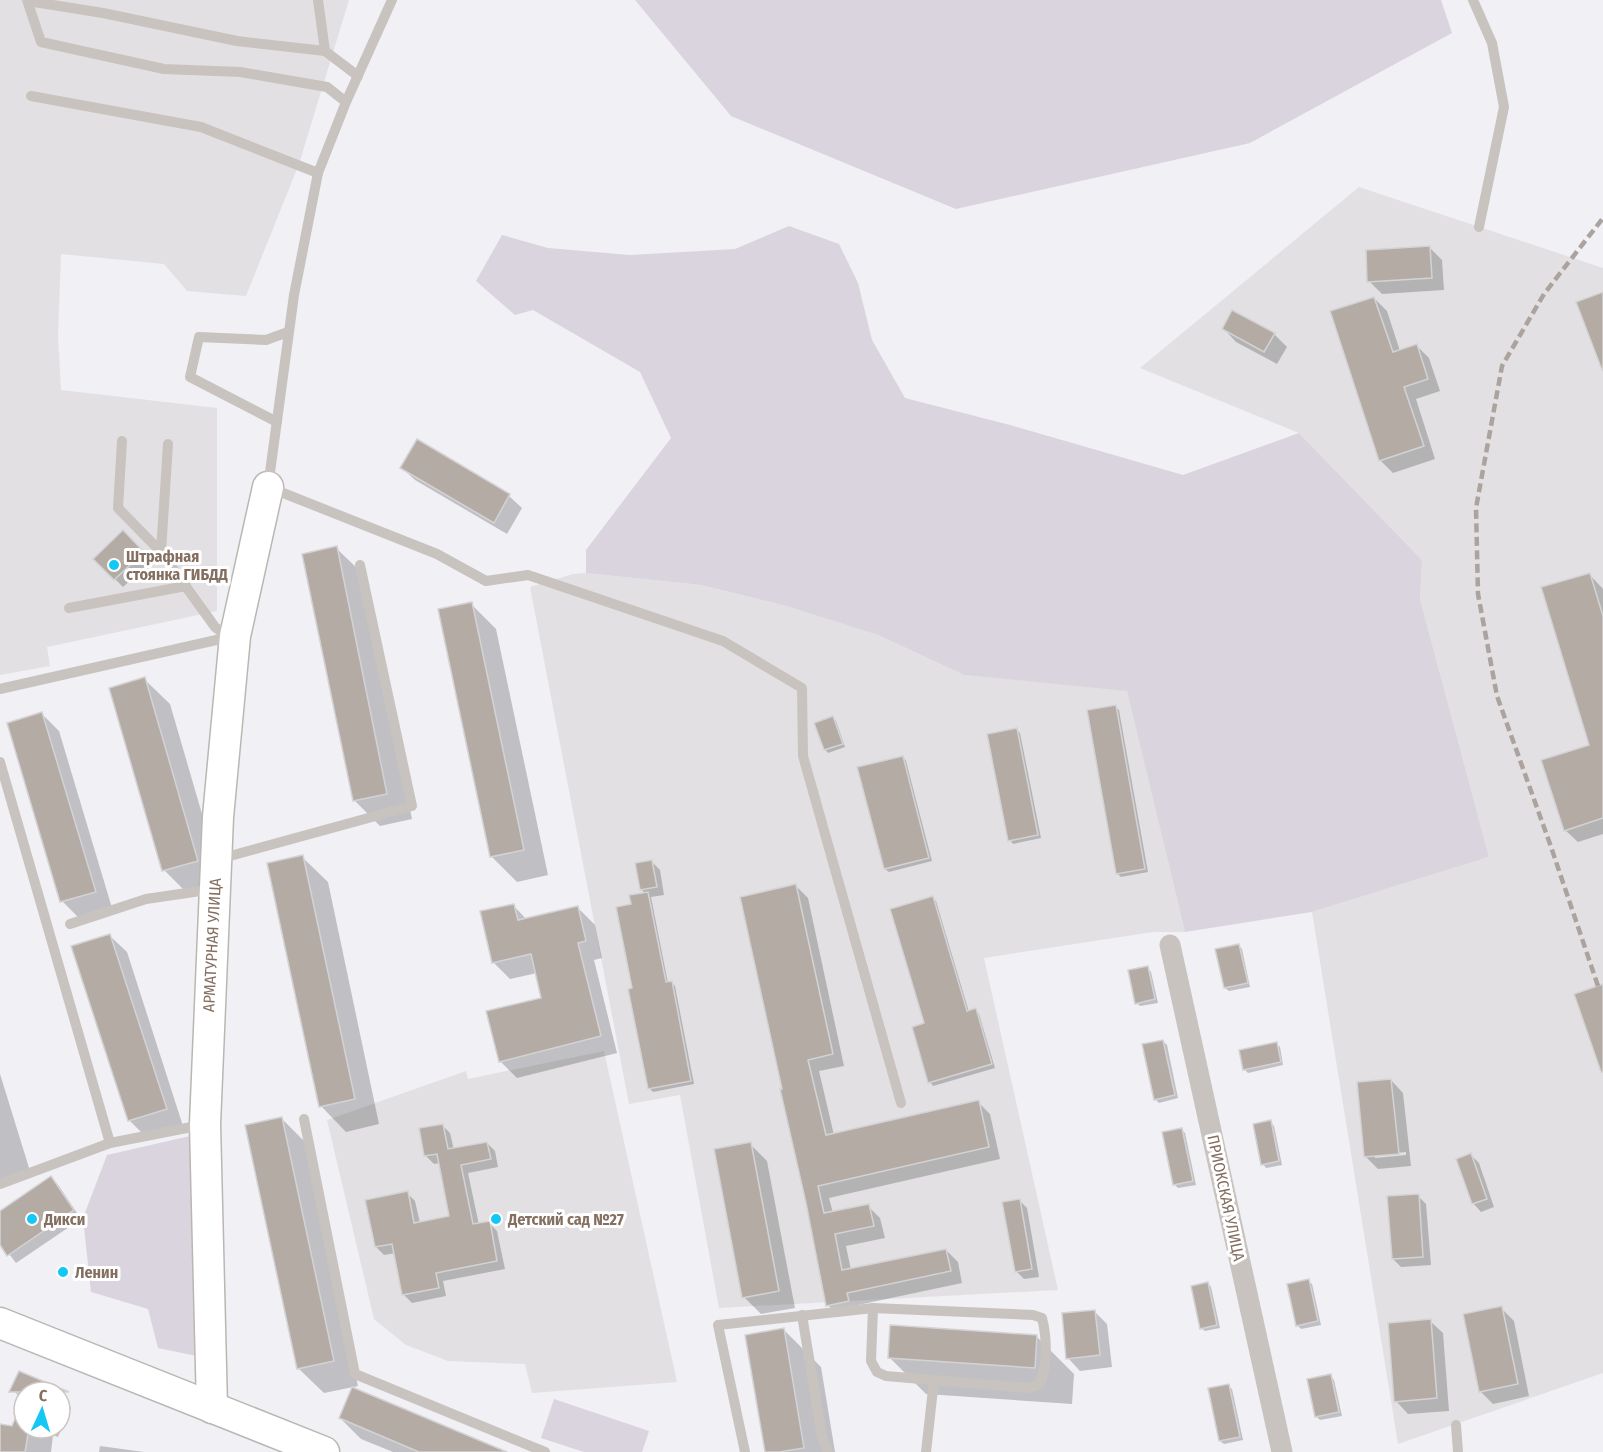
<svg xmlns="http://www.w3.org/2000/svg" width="1603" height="1452" font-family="'Fira Sans Condensed',sans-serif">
<rect width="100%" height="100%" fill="#f0f0f5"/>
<g fill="#e2e0e2">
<polygon points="0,0 349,0 299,164 246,296 187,291 164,264 61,254 58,336 61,390 217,408 217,611 47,647 50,666 0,675"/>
<polygon points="1359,187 1603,268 1603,1373 1398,1444 1312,912 1489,857 1420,599 1422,560 1299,433 1140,368"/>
<polygon points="586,573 701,585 786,606 878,635 964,675 1127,690 1185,932 1153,932 984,958 1058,1290 719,1308 680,1095 629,1104 530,587 573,574"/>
<polygon points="604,1051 677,1382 532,1393 525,1364 448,1361 406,1345 374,1319 327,1120 466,1071 468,1079"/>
</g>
<g fill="#dad4df">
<polygon points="635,0 1441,0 1452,33 1250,143 956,209 731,116"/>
<polygon points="789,226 839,244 858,283 872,340 905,398 1010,425 1183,475 1299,433 1422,560 1420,599 1489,857 1312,912 1185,932 1127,691 964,675 878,635 786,606 701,585 586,573 586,550 671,438 640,372 533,310 515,315 476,281 502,235 548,248 630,255 735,249"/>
<polygon points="190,1136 197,1356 158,1348 148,1309 91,1292 83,1218 107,1155"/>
<polygon points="554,1399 649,1431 642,1452 584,1452 541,1438"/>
</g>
<g fill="#0003" fill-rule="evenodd">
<polygon points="1429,247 1442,260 1444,290 1382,294 1369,281"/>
<polygon points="1374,298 1387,311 1400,351 1417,346 1429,358 1440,391 1416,399 1435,459 1393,473 1380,460"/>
<polygon points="1224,329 1274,334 1287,347 1277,364 1236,342"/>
<polygon points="418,441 509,496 522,508 507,534 415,480 402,468"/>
<polygon points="123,532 151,561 123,587 95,559"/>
<polygon points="336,548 362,573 412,819 380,826 354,800"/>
<polygon points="1590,575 1603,589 1603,834 1578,842 1565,830 1590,746"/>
<polygon points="471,604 496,629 548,875 517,882 491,856"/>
<polygon points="144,679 170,704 223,886 189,895 164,870"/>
<polygon points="1115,706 1119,710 1148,872 1121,877 1117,873"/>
<polygon points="42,714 59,731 112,908 79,918 62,901"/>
<polygon points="833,718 836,721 845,747 828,753 825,749"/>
<polygon points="1016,729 1020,733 1041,838 1013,844 1010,840"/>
<polygon points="903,757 906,761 932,861 889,872 885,869"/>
<polygon points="302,857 328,882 379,1124 346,1132 321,1106"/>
<polygon points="652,862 660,870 664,895 651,897 668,983 671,982 675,986 694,1084 653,1092 649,1088 634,989 633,905 646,894 641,889"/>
<polygon points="796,886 808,898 844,1066 819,1071 834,1135 978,1102 990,1114 1000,1159 829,1198 833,1213 868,1206 880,1218 885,1238 846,1246 851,1270 946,1250 958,1262 962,1283 858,1305 839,1317 828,1305 784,1090"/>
<polygon points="932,898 936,901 969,1012 975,1010 979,1014 995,1068 933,1086 930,1082 926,1024"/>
<polygon points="513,905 527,920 578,908 595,925 602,958 594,960 617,1053 517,1078 500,1061 543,999 537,973 510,979 493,962"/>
<polygon points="110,936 127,952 183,1126 146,1137 129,1120"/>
<polygon points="1239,946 1242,949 1250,987 1229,991 1225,988"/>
<polygon points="1147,968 1151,972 1158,1003 1140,1006 1137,1003"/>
<polygon points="1163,1041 1167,1045 1178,1098 1159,1103 1155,1099"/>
<polygon points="1276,1044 1280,1047 1283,1065 1248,1073 1244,1069"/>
<polygon points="0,1074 30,1171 0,1180"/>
<path d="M1391 1080 1403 1093 1411 1166 1378 1169 1366 1157ZM1406 1152V1155L1375 1158V1155Z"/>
<polygon points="281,1118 307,1144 358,1386 324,1393 298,1368"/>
<polygon points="1270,1122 1274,1126 1282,1165 1266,1168 1263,1164"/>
<polygon points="442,1125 450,1133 454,1150 487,1143 495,1151 498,1167 468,1173 479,1225 489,1223 497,1231 505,1269 443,1281 446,1296 412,1303 404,1295 396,1253 384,1255 376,1247 407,1193 415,1201 420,1223 451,1217 440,1163 434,1164 426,1156"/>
<polygon points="1181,1130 1185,1133 1196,1185 1178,1188 1175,1185 1164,1133"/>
<polygon points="750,1144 767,1161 795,1308 761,1314 744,1297"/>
<polygon points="1471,1155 1479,1163 1494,1207 1481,1212 1473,1203"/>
<polygon points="51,1178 59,1186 81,1219 16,1263 0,1242 0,1213"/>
<polygon points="1418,1196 1426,1204 1431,1265 1401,1267 1393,1259"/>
<polygon points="1019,1200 1027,1208 1039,1277 1024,1279 1016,1271"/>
<polygon points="1308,1281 1312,1284 1321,1325 1301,1329 1297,1325"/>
<polygon points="1208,1283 1211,1287 1220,1328 1205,1331 1201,1328"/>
<polygon points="1501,1308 1514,1321 1529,1396 1493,1404 1480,1391"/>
<polygon points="1095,1312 1107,1324 1112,1367 1080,1371 1068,1358"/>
<polygon points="1430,1321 1443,1333 1449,1411 1408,1414 1396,1401"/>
<polygon points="784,1330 821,1367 835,1452 766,1452"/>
<polygon points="1037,1337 1074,1374 1072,1404 926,1394 889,1357"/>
<polygon points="1330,1376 1334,1380 1342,1416 1320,1420 1317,1417"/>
<polygon points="1228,1386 1232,1389 1243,1440 1224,1444 1220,1441"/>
<polygon points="12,1389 55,1392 24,1392 24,1428 60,1428 60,1397 71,1408 58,1437 53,1435 51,1452 0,1452 0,1426 13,1428 24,1401"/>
<polygon points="340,1418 504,1452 393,1452 361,1439"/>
<polygon points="100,1446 144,1452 99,1452"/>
</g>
<g fill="#b5aba5" stroke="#d3d3d6" stroke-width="1.5">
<polygon points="1430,246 1432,278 1367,282 1366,250"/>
<polygon points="1603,292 1603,370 1602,370 1576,302"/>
<polygon points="1374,297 1393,352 1417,344 1428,379 1404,387 1424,446 1379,461 1330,311"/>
<polygon points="1232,310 1275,333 1264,352 1222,329"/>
<polygon points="417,439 510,494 494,523 400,468"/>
<polygon points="123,530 144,552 114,580 93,559"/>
<polygon points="337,546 387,794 353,801 302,554"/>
<polygon points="1590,573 1603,616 1603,818 1564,831 1541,760 1589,745 1541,587"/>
<polygon points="472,602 524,850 490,857 438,609"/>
<polygon points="145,677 198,861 162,871 109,688"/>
<polygon points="1116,705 1145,869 1116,874 1087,710"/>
<polygon points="42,712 96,892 60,902 7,723"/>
<polygon points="833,716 843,744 824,750 814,723"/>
<polygon points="1017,728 1038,835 1008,841 987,734"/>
<polygon points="903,756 929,858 884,869 857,767"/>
<polygon points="303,855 355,1099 319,1107 267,863"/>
<polygon points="652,860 657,887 640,890 635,863"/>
<polygon points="796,884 833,1054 808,1060 826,1135 979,1100 989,1147 818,1186 824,1213 869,1204 874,1226 835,1234 842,1270 946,1249 951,1271 847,1293 849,1301 826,1306 806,1203 780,1089 782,1089 740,897"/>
<polygon points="648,892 666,982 672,981 691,1081 648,1089 628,989 632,988 616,907 631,904 629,895"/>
<polygon points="933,896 967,1011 976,1008 992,1064 928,1083 912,1027 924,1023 890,909"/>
<polygon points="514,904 518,920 578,906 586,941 578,943 601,1036 499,1062 486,1011 541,998 531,954 492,963 480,911"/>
<polygon points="110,934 167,1109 128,1121 71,946"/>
<polygon points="1239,944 1248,983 1224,988 1215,949"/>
<polygon points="1148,966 1155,999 1135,1004 1128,970"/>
<polygon points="1603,984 1603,1072 1601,1072 1574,994"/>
<polygon points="1163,1040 1175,1095 1154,1100 1142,1044"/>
<polygon points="1277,1042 1281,1062 1243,1070 1239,1050"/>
<polygon points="1391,1079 1399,1154 1364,1157 1357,1082"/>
<polygon points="282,1117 334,1361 297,1369 245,1125"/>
<polygon points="1271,1120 1279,1161 1261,1165 1253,1124"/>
<polygon points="443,1124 448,1149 487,1142 491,1159 461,1165 473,1224 490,1221 497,1261 436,1273 439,1288 402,1295 392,1244 375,1247 365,1200 408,1191 414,1223 449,1216 437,1154 424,1156 419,1128"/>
<polygon points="1182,1128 1193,1181 1173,1185 1162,1132"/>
<polygon points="751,1142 779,1291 742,1298 714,1149"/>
<polygon points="1471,1153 1487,1199 1472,1204 1456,1159"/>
<polygon points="51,1176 74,1210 7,1256 0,1245 0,1211"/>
<polygon points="1419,1194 1423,1257 1392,1259 1387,1196"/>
<polygon points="1020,1199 1032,1269 1015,1272 1002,1202"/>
<polygon points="1309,1279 1318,1321 1296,1326 1287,1284"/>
<polygon points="1208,1282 1217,1325 1200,1329 1191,1286"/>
<polygon points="1502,1306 1518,1384 1479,1392 1463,1314"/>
<polygon points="1095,1310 1100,1355 1066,1359 1062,1313"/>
<polygon points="1431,1319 1437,1398 1394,1402 1388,1323"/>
<polygon points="890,1325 1037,1335 1035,1368 888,1358"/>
<polygon points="784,1328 804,1448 779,1452 765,1452 745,1335"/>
<polygon points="19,1371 69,1392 9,1392"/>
<polygon points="1331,1374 1339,1412 1315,1417 1307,1379"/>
<polygon points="1229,1384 1240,1437 1219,1441 1208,1388"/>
<polygon points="352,1387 507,1452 419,1452 339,1418"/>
<polygon points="24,1397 24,1428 29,1428 25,1452 0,1452 0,1424 12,1426"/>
</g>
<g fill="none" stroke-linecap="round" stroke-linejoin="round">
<g stroke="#bcb6b1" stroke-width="33">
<g id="secondary">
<polyline points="0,1323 324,1452"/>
<polyline points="212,1408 205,1124 218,817 235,636 268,487"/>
</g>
</g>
<g stroke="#c8c3bf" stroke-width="10">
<polyline points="27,0 41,42 164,69 240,72 327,87 346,102"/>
<polyline points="318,0 325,51 358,76"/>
<polyline points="392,0 346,102 318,173 294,295 268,487 437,554 486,581 528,575 723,641 802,688 803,756 901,1103"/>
<polyline points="1473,0 1492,43 1504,107 1479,227"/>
<polyline points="28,1 103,13 237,41 325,51"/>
<polyline points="31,96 201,127 318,173"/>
<polyline points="277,422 190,377 199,337 266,340 288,332"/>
<polyline points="122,441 118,508 161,552"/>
<polyline points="168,444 161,552 215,627 223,633 232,635"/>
<polyline points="69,608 186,586"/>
<polyline points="0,689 234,636"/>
<polyline points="0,762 110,1143 202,1125"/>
<polyline points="219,859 412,806 360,565"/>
<polyline points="70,924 146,899 214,889"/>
<polyline points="304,1119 355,1374 545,1452"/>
<polyline points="0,1184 110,1143"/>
<path d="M873 1308 1033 1315 1042 1318C1047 1338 1048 1366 1039 1385L1028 1388 886 1376 877 1372 871 1361Z"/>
<polyline points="802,1315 822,1437 828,1452"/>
<polyline points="1456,1425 1458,1452"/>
<polyline points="745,1452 718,1325 873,1308"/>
<polyline points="926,1452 934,1380"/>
</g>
<polyline stroke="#c8c3bf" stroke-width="21" points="1170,945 1282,1452"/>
<use href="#secondary" stroke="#fff" stroke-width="30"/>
<polyline stroke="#aca39e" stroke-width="4.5" stroke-dasharray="9 4.5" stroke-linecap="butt" points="1598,986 1550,844 1497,696 1478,594 1476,508 1502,366 1544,294 1603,218"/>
</g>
<g fill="#13c8f2" stroke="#fff" stroke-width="2">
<circle cx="114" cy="565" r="6"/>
<circle cx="32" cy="1219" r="6"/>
<circle cx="496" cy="1219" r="6"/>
<circle cx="63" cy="1272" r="6"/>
</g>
<g text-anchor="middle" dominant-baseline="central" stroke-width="6" stroke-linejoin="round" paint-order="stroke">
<g font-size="16" font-weight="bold" fill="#846f61" stroke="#fff" text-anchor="start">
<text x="126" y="556">Штрафная<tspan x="126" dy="18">стоянка ГИБДД</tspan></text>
<text x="44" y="1219">Дикси</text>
<text x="508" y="1219">Детский сад №27</text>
<text x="75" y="1272">Ленин</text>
</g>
<g font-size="16" fill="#846f61" stroke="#fff">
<text transform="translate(212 945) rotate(-87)">АРМАТУРНАЯ УЛИЦА</text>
<text transform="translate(1226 1198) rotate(78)">ПРИОКСКАЯ УЛИЦА</text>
</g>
</g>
<g transform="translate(42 1410) rotate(4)"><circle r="28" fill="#ffffff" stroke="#cec5c0" stroke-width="1.5"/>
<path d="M0-4.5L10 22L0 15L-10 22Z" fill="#13c8f2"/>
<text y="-9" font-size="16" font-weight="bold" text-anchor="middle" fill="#846f61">С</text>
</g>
</svg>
